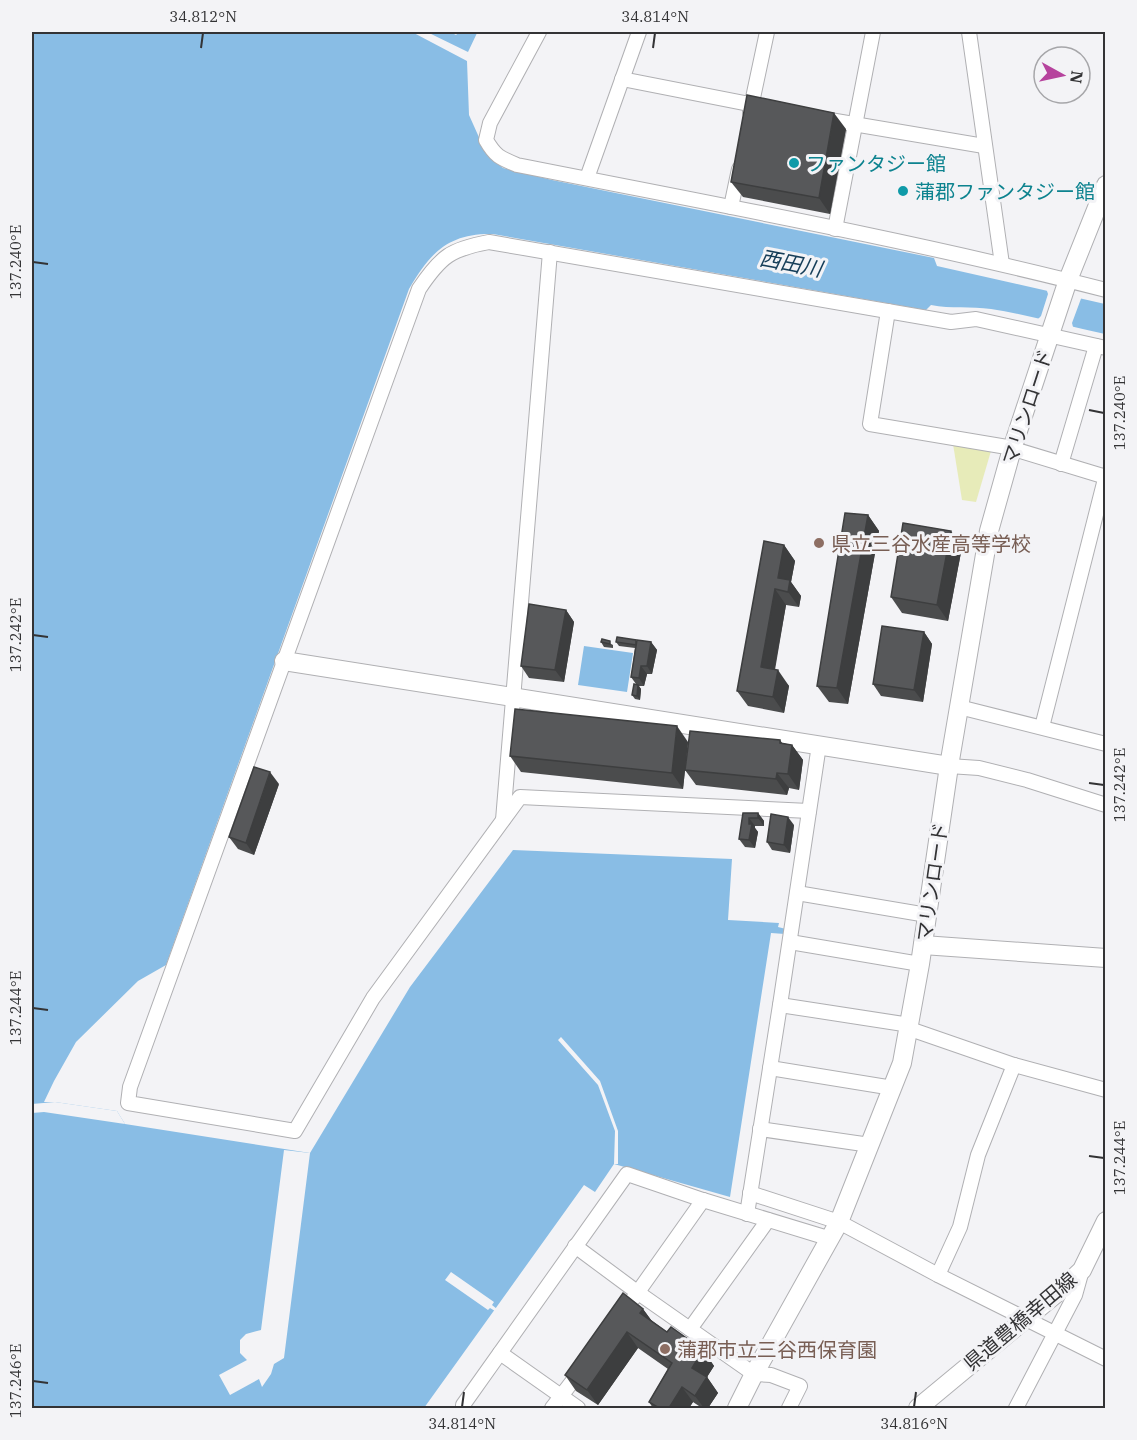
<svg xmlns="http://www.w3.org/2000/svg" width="1137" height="1440" font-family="'IBM Plex Serif','Noto Sans JP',serif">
<rect width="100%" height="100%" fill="#f3f3f6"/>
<polygon fill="#e7ebb9" points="953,444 991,451 976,502 962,500"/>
<g fill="#89bde5">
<path d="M32 32H412L467 61 469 115 482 144 493 160 503 168 552 180 934 258 937 266 1105 304V334C1067 326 1030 315 991 309 971 306 951 309 931 305L926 310 493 234C448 233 430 253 409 289L166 965 138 981 76 1042 54 1081 44 1102H55L117 1111 125 1124 310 1153 410 987 513 850 732 859 728 920 779 923 778 927 786 929 785 934 771 933 730 1197 614 1164 595 1192 584 1185 424 1408H32Z"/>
<polygon points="427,32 450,32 456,35 459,32 477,33 468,52"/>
<polygon points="584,646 633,653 627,692 578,685"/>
</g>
<g fill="#f3f3f6">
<polygon points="1046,288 1082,296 1072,323 1074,331 1036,321 1041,316 1048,294"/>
<polygon points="561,1037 600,1081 618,1131 618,1164 614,1164 615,1131 598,1085 558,1040"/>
<polygon points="55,1102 117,1111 125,1124 44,1112 32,1113 32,1104"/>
<polygon points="284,1150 310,1153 284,1358 274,1364 271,1374 262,1387 259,1379 230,1395 219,1375 247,1360 240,1353 240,1340 246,1334 261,1330"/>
<polygon points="451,1272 494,1302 492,1305 497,1309 495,1311 490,1308 488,1310 445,1280"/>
</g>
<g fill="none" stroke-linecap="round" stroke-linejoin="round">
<g stroke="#b0b0b3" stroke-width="16">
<g id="street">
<path d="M539 32 490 123 486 140C495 156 500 158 517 165 714 204 911 240 1106 290"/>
<polyline points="969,32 1002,264"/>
<polyline points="622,79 764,107"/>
<polyline points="750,112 767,32"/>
<polyline points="824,119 984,146"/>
<polyline points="587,178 639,32"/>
<polyline points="731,207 739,169"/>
<polyline points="835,229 873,32"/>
<polyline points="888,311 870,424 1007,447 1106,477"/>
<polyline points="1061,464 1096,346"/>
<polyline points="959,707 1106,744"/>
<polyline points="1042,727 1106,475"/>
<polyline points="949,766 979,768 1027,780 1106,805"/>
<path d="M809 811 520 797 373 998 295 1131 128 1103 130 1087 419 289C441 256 451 249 489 242L951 322 976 319 1106 348"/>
<polyline points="503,820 550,252"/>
<polyline points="797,893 927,915"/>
<polyline points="790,942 920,964"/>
<polyline points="780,1005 910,1025"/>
<polyline points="910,1029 1014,1065 1106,1090"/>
<polyline points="770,1068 893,1088"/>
<polyline points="760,1129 870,1145"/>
<polyline points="750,1193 839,1222 938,1275 1106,1359"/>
<polyline points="747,1214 780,1005 819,745"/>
<polyline points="575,1246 637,1292 754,1374 771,1375 800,1386 789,1408"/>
<polyline points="938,1275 960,1227 978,1155 1014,1065"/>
<polyline points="633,1299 703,1200"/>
<polyline points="690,1329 768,1220"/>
<polyline points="500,1353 578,1408"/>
<polyline points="464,1408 463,1405 627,1174 703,1200 831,1239"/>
<polyline points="552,1408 581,1370"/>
<polyline points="1016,1408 1075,1295 1082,1270"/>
</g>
</g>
<g stroke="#b0b0b3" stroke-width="20">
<g id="secondary">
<polyline points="284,661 949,766"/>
<polyline points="923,945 1106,958"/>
<polyline points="737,1408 754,1374 839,1222 902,1063 920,964 949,766 989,531 1012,449 1068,280 1106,185"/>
<polyline points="918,1408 1064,1287 1082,1270 1106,1221"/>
</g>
</g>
<use href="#street" stroke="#fff" stroke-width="14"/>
<use href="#secondary" stroke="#fff" stroke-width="18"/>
</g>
<g fill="#4b4c4d">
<polygon points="846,129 830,214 743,197 731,182"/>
<polygon points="868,515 879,531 848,704 829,702 817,686"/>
<polygon points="784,545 795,561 791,582 801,596 799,607 786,605 775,670 789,686 784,713 748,706 737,691"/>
<polygon points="962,547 948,621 902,613 891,597"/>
<polygon points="566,610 574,622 564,682 529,678 521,666"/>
<polygon points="924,632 932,644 923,702 881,696 873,684"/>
<polygon points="602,639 613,645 613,648 604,647 601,642"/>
<polygon points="616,642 651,642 657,650 652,674 647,674 644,686 639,686 641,689 640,700 635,699 632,695 636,684 631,677 635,648 619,646"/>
<polygon points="688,742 683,789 521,772 510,756"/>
<polygon points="782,743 792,745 803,760 799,790 789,788 787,795 696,785 685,770"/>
<polygon points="279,784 254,855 238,849 229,837"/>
<polygon points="743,813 758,813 764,821 764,826 755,826 755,828 758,832 755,848 745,847 739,839"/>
<polygon points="794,825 790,853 772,850 767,842"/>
<polygon points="643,1309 651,1320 667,1332 703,1350 714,1366 707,1377 718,1393 708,1408 702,1408 693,1402 689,1408 653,1408 649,1402 668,1369 638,1348 598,1405 576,1391 565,1375"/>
</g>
<g fill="#3d3e3f">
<polygon points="834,113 846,129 830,214 819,198"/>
<polygon points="868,515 879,531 848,704 837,688"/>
<polygon points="951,531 962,547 948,621 937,605"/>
<polygon points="784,545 795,561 791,582 801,596 799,607 778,578"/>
<polygon points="775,589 786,605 772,683 761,667"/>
<polygon points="566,610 574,622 564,682 555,670"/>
<polygon points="924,632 932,644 923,702 914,690"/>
<polygon points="651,642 657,650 652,674 647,666"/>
<polygon points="641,666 647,674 644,686 639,678"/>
<polygon points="778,670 789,686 784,713 773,697"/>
<polygon points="638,685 641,689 640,700 637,696"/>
<polygon points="677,726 688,742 683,789 672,773"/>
<polygon points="780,740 791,755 792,745 803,760 799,790 788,774 780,743"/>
<polygon points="270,772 279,784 254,855 246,843"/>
<polygon points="777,773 789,788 787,795 776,779"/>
<polygon points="758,813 764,821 764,826 758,818"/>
<polygon points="788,817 794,825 790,853 784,845"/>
<polygon points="749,818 755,826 755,828 758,832 755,848 749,840"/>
<polygon points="643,1309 654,1324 640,1313"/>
<polygon points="627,1332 638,1348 598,1405 587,1390"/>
<polygon points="703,1350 714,1366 707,1377 718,1393 708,1408 704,1408 695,1396 692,1368"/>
<polygon points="682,1387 693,1402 689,1408 669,1408"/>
</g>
<g fill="#57585a" stroke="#3d3e3f" stroke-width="1.5">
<polygon points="747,95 834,113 819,198 731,182"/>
<polygon points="845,513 868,515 837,688 817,686"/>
<polygon points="903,523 951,531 937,605 891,597"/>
<polygon points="764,541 784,545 778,578 790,580 788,592 775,589 761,667 778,670 773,697 737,691"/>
<polygon points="529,604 566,610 555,670 521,666"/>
<polygon points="882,626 924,632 914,690 873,684"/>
<polygon points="617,637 636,640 636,645 616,642"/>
<polygon points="602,639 610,641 610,644 601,642"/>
<polygon points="637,640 651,642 647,666 641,666 639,678 631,677"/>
<polygon points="634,684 638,685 637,696 632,695"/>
<polygon points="515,709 677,726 672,773 510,756"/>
<polygon points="690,731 780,740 780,743 792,745 788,774 777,773 776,779 685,770"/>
<polygon points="254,767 270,772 246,843 229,837"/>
<polygon points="743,813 758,813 758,818 749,818 749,824 752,824 749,840 739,839"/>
<polygon points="771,814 788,817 784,845 767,842"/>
<polygon points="623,1293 643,1309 640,1313 667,1332 671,1327 703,1350 692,1368 707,1377 695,1396 682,1387 669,1408 659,1408 649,1402 672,1363 627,1332 587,1390 565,1375"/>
</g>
<path fill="none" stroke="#333335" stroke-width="2" d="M201 48 203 33M653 48 655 33M33 262 48 264M1089 410 1104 413M33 635 48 637M1089 783 1104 785M33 1008 48 1010M1089 1156 1104 1158M33 1381 48 1383M462 1407 464 1392M914 1407 916 1392"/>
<g fill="#0f9aa8" stroke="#f3f3f6" stroke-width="2">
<circle cx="794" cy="163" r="6"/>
<circle cx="903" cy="191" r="6"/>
</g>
<g fill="#8d6e63" stroke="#f3f3f6" stroke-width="2">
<circle cx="819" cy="543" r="6"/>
<circle cx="665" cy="1349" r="6"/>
</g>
<g text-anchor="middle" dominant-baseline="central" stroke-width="6" stroke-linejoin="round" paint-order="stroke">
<g font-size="20" fill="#0d838f" stroke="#f3f3f6" text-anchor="start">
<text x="806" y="163">ファンタジー館</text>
<text x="915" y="191">蒲郡ファンタジー館</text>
</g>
<g font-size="20" fill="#333335" stroke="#f3f3f6">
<text transform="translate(1027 407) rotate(-72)">マリンロード</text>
<text transform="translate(932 882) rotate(-82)">マリンロード</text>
<text transform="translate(1020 1321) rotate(-40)">県道豊橋幸田線</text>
</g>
<g font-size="20" fill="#785e54" stroke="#f3f3f6" text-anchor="start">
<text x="831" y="543">県立三谷水産高等学校</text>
<text x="677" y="1349">蒲郡市立三谷西保育園</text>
</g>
<g font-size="21" font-style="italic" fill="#163e59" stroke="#f3f3f6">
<text transform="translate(791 263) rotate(11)">西田川</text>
</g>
</g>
<rect width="1137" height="1440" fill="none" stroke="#f3f3f6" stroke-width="66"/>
<g transform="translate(1062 75) rotate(98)"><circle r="28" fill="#f3f3f6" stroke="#a6a6a9" stroke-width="1.5"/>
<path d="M0-4.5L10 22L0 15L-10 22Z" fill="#b6439d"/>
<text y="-9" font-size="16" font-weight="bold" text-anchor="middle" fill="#333335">N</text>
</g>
<rect x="33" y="33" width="1071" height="1374" fill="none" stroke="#333335" stroke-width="2"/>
<g font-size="15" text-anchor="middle" fill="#333335">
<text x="203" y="22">34.812°N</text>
<text x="655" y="22">34.814°N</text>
<text transform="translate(16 262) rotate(-90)" y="5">137.240°E</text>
<text transform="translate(1120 413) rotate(-90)" y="5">137.240°E</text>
<text transform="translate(16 635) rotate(-90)" y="5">137.242°E</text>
<text transform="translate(1120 785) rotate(-90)" y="5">137.242°E</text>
<text transform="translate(16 1008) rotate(-90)" y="5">137.244°E</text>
<text transform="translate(1120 1158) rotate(-90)" y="5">137.244°E</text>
<text transform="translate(16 1381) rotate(-90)" y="5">137.246°E</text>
<text x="462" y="1429">34.814°N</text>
<text x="914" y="1429">34.816°N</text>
</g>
</svg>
